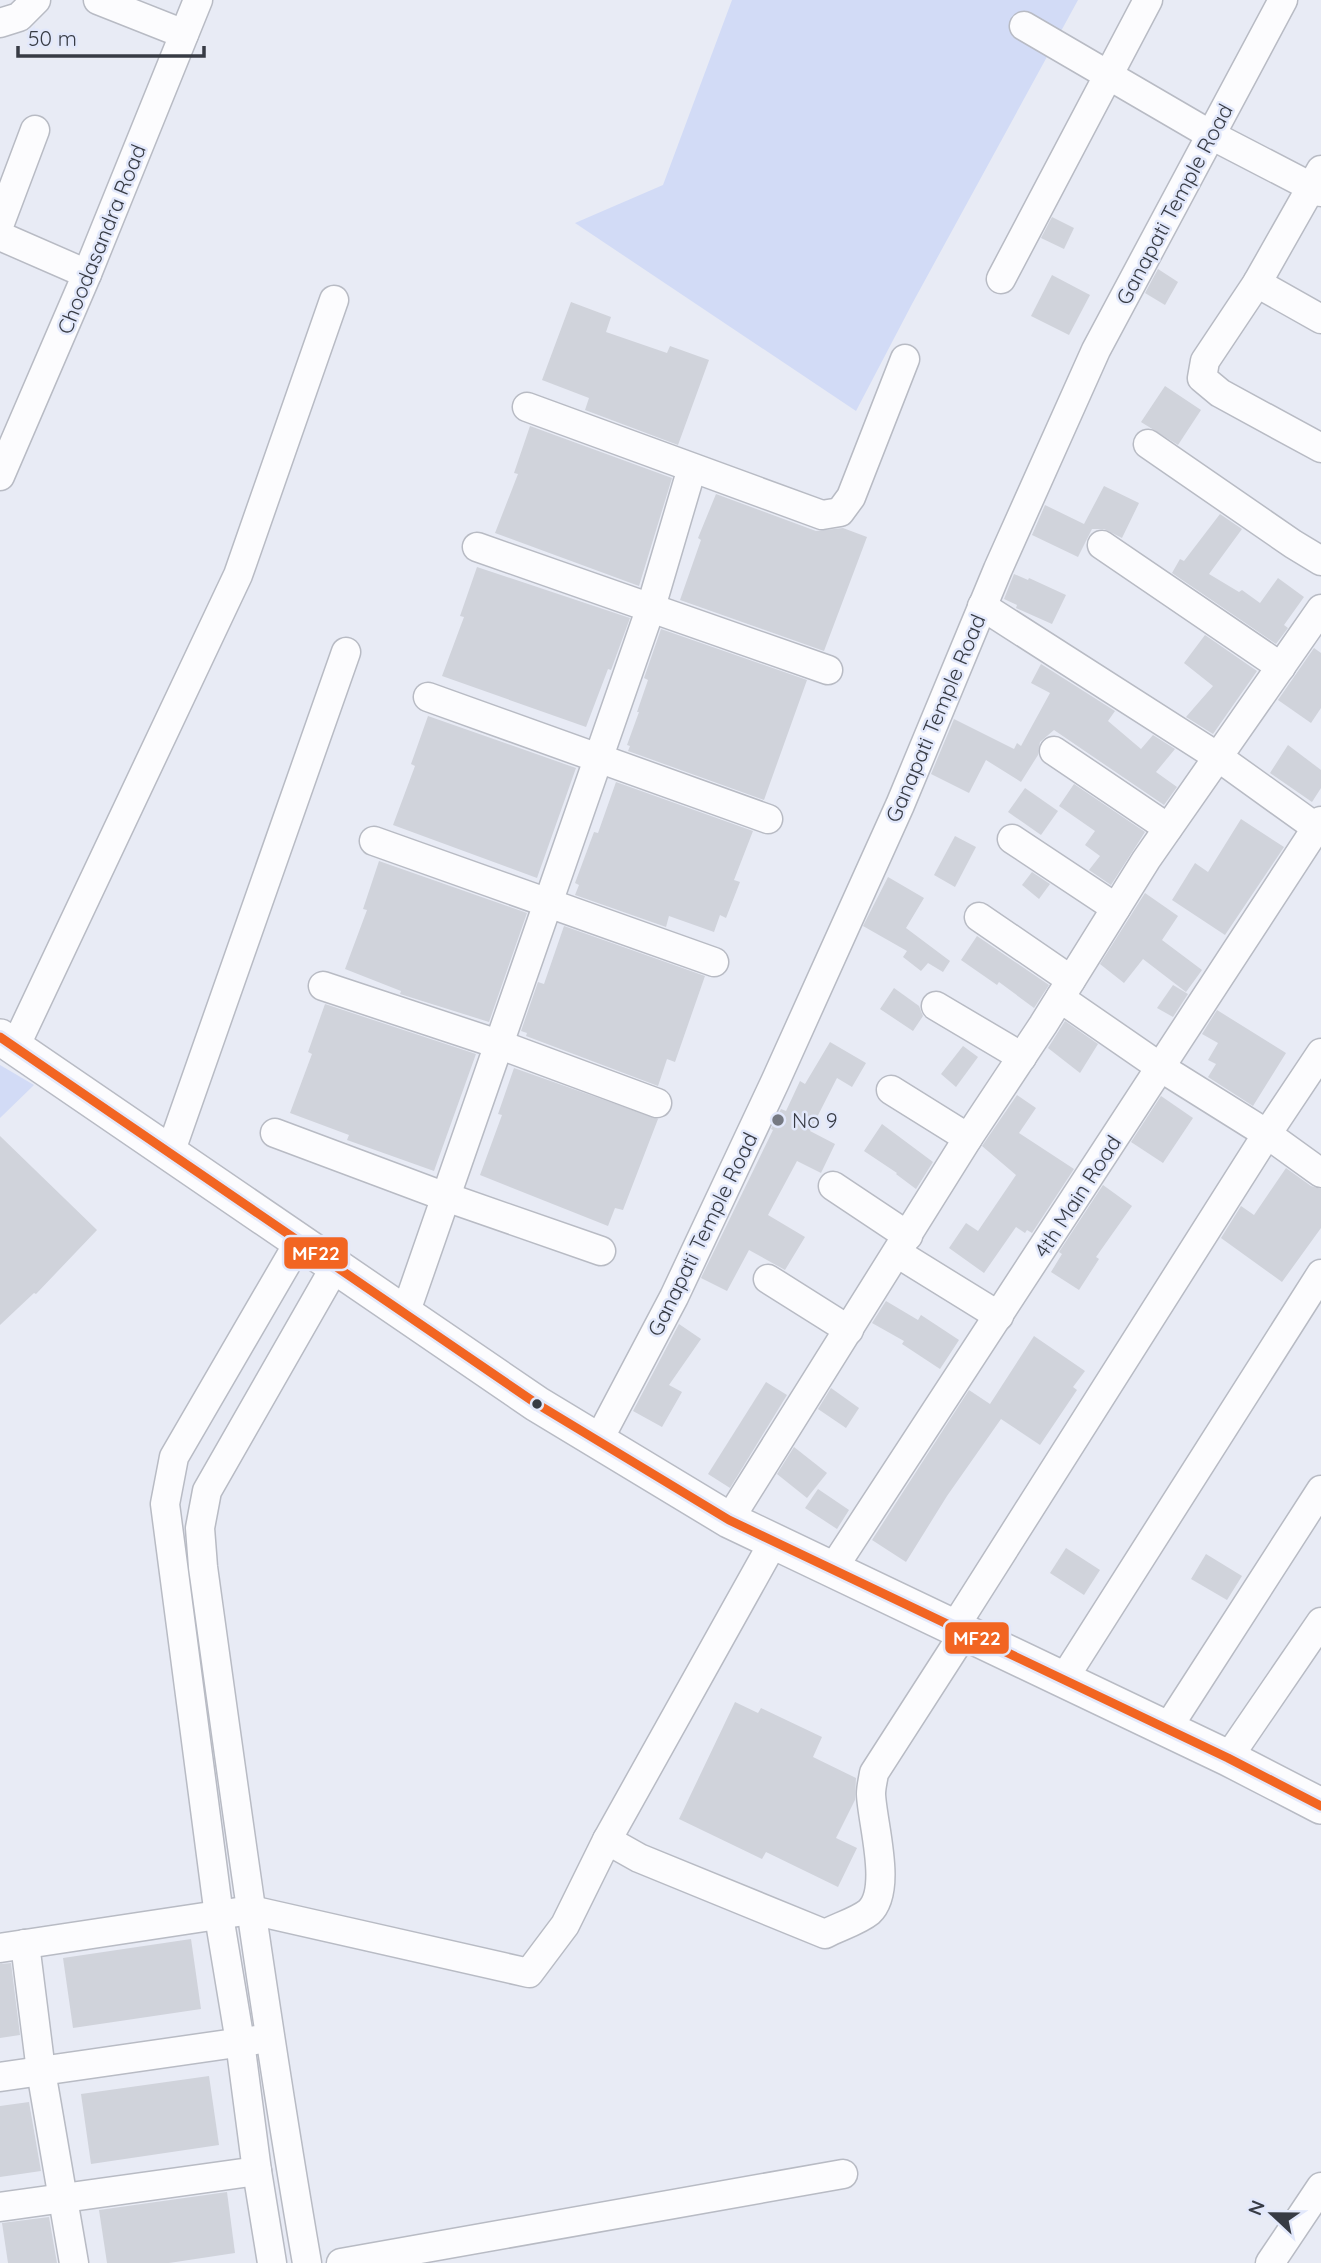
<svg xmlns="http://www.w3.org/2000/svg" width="1321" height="2263" font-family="Quicksand,sans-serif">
<rect width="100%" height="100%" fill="#e8ebf5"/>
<g fill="#d2dbf6">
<polygon points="732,0 1078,0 912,304 856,411 575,223 663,185"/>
<polygon points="0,1065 34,1085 0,1118"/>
</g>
<g fill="#d0d3db">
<polygon points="1052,217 1074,228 1064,249 1041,238"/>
<polygon points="1158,269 1178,282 1165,305 1145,293"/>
<polygon points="1052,275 1090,295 1069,335 1031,316"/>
<polygon points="571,302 611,317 606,332 667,353 670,346 709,360 678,445 585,410 589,398 542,380"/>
<polygon points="1165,386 1201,410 1178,445 1141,422"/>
<polygon points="530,426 672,478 639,586 495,533 518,474 514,473"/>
<polygon points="1104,486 1139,503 1122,538 1104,529 1092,529 1078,557 1032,535 1045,505 1084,524"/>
<polygon points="716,494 816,531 843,528 867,537 824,651 680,600 701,540 698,538"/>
<polygon points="1220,514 1242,529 1209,574 1239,592 1242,590 1260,603 1278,578 1304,597 1284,625 1288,628 1276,644 1172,573 1180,559 1184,561"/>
<polygon points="477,567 630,618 611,670 608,669 586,727 442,676 464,617 460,616"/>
<polygon points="1014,574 1028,580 1029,578 1066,595 1052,624 1016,608 1017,605 1004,599"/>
<polygon points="661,629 807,680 764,800 628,751 630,746 627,745 639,712 637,712 648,680 644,678"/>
<polygon points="1205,635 1257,671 1213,734 1186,717 1213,686 1184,663"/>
<polygon points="1314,648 1321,653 1321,708 1311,723 1278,700"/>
<polygon points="1041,664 1115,711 1108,721 1141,749 1153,735 1175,749 1156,772 1177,787 1164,805 1054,730 1040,742 1038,755 1021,782 986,760 969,793 931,774 954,719 1014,749 1017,743 1021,746 1050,693 1031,683"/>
<polygon points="428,716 576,768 537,878 393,825 415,766 411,764"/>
<polygon points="1288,745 1321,770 1321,788 1312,802 1270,773"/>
<polygon points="616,782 753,831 734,880 740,882 726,918 720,915 714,932 669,916 666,927 575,895 579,885 575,883 594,832 598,833"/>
<polygon points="1074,784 1145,832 1111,885 1089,870 1100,856 1085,845 1095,831 1059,806"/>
<polygon points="1025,788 1058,811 1041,835 1008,812"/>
<polygon points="1241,819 1284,847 1225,935 1172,900 1195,863 1208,872"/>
<polygon points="955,836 976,847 955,887 934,875"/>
<polygon points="379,861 527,913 489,1022 400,994 401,991 345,969 367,910 363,909"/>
<polygon points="1032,872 1050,884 1039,899 1022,885"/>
<polygon points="888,877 924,898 906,928 950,961 943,972 928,963 921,971 903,957 907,951 863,926"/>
<polygon points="1145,893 1178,916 1162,940 1202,970 1186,992 1143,959 1124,983 1100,964"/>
<polygon points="564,926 705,976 675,1062 667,1059 658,1086 526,1036 527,1033 521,1031 538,982 544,984"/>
<polygon points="977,936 1049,985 1034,1008 999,982 997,985 961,960"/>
<polygon points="1173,985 1188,994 1173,1017 1157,1008"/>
<polygon points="894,988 919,1006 923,1016 913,1031 880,1009"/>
<polygon points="325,1004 476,1054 434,1171 347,1140 349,1135 290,1113 312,1054 308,1052"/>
<polygon points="1217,1010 1286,1053 1253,1106 1208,1077 1216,1064 1208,1060 1218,1043 1202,1034"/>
<polygon points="1065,1021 1098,1044 1080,1073 1048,1048"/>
<polygon points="830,1042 866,1063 852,1087 837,1078 810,1131 835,1144 821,1173 797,1161 768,1215 805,1237 785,1270 749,1250 727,1291 701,1278 773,1130 771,1129 781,1109 786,1111 800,1081 805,1084"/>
<polygon points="963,1046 978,1057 956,1087 941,1074"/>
<polygon points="514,1068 658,1119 623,1210 615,1208 608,1226 480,1175 502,1115 498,1114"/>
<polygon points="1017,1095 1036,1108 1019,1133 1074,1169 1032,1233 1027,1230 1025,1233 1016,1227 984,1273 949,1248 966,1223 978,1231 1016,1175 982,1146"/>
<polygon points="1161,1096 1193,1118 1163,1163 1131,1142"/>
<polygon points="882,1124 933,1162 916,1189 896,1174 897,1173 864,1151"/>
<polygon points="0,1136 97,1230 36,1294 34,1293 0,1325"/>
<polygon points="1286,1168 1311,1186 1321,1189 1321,1228 1282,1282 1221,1238 1241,1206 1254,1215"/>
<polygon points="1103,1185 1132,1206 1096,1257 1099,1259 1079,1290 1051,1272 1062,1254 1059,1252"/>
<polygon points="886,1301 918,1320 921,1315 959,1340 940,1369 902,1344 904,1341 872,1323"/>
<polygon points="679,1324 701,1339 669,1385 682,1392 662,1427 633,1411"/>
<polygon points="1034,1336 1085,1371 1073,1387 1077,1390 1040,1445 1001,1419 947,1496 906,1562 872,1540 969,1390 990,1404"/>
<polygon points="766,1382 787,1395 730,1488 708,1474"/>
<polygon points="831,1388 859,1408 846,1428 818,1409"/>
<polygon points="794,1447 827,1473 807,1498 777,1474"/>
<polygon points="818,1489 849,1510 837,1529 805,1508"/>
<polygon points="1066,1548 1100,1570 1084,1595 1050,1573"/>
<polygon points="1206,1554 1242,1576 1227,1600 1191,1579"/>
<polygon points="735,1702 758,1713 761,1708 822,1737 813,1757 856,1778 855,1800 836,1838 857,1848 838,1887 766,1852 762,1859 679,1819"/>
<polygon points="191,1939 201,2009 73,2028 63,1958"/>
<polygon points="11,1963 20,2035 0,2038 0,1964"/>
<polygon points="209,2076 219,2145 91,2164 81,2094"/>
<polygon points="29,2102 41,2171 0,2177 0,2106"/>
<polygon points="227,2192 235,2253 169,2263 107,2263 99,2210"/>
<polygon points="49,2217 57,2263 8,2263 2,2223"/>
</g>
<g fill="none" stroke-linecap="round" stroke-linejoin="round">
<g stroke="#b8bbc4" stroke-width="31">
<g id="minor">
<polyline points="98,0 184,34"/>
<polyline points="0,23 19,17 36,0"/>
<polyline points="1024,26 1211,135 1321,192"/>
<polyline points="1321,170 1257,283 1205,361 1202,378 1220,393 1321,448"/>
<polyline points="0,223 35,130"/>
<polyline points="0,236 87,274"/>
<polyline points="1001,279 1148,0"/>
<polyline points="1257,283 1321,319"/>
<polyline points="527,407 822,515 840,512 851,497 905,359"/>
<polyline points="1148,444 1293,544 1321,561"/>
<polyline points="0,476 87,274 198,0"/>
<polyline points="1102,545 1281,667"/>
<polyline points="477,547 828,670"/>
<polyline points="982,606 1218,757 1321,831"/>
<polyline points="428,697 768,819"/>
<polyline points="1054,751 1168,828"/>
<polyline points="1012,839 1116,908"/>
<polyline points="374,841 714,962"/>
<polyline points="979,917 1071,980"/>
<polyline points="323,986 498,1044 657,1103"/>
<polyline points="1060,998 1160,1067 1267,1134 1321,1173"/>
<polyline points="936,1006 1022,1057"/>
<polyline points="15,1047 238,575 334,300"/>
<polyline points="891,1090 968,1138"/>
<polyline points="275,1133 446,1197 601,1251"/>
<polyline points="170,1153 346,652"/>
<polyline points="833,1186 908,1236"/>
<polyline points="897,1253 999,1316"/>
<polyline points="768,1279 849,1330"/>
<polyline points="405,1314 651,607 692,468"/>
<polyline points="598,1441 674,1297 775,1082 900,805 998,569 1096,350 1283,0"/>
<polyline points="729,1520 968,1138 1043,1025 1146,860 1321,609"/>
<polyline points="832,1570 1321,821"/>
<polyline points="954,1628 1267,1134 1321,1053"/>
<polyline points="1063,1680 1321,1274"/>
<polyline points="1167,1729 1321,1490"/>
<polyline points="1228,1758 1321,1622"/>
<path d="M607 1840 639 1858 825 1934C838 1927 858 1921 869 1912 893 1890 872 1823 871 1794 871 1787 873 1780 874 1773L964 1633"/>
<polyline points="25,1944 41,2071 74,2263"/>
<polyline points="0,1948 251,1910 529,1973 565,1925 607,1840 774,1541"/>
<polyline points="0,2077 256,2040"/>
<polyline points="0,2207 257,2171"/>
<polyline points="272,2263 257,2171 240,2042 219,1916 165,1504 174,1457 299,1242"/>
<path d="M307 2263C267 2032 235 1799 203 1567L200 1528 207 1491 335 1267"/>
<polyline points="341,2263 843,2174"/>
<polyline points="1270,2263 1321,2187"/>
</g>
</g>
<g stroke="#b8bbc4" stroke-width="38">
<polyline id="major" points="0,1037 537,1404 729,1520 1228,1758 1321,1806"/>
</g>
<use href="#minor" stroke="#fcfcfe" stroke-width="28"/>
<use href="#major" stroke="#fcfcfe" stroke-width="35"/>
<g stroke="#e2e8fb" stroke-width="14">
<polyline id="bus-1" points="0,1037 537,1404 729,1520 1228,1758 1321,1806"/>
</g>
<use href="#bus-1" stroke="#f26522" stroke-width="9"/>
</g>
<circle fill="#757982" stroke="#e2e8fb" stroke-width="2.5" cx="778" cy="1120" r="7"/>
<circle fill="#373b44" stroke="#e2e8fb" stroke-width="2.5" cx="537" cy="1404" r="6"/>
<g text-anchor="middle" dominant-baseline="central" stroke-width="5" stroke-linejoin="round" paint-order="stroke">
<g font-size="21" fill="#373b44" stroke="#e2e8fb">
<text transform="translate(1174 204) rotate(-62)">Ganapati Temple Road</text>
<text transform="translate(101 239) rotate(-68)">Choodasandra Road</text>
<text transform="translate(935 718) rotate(-67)">Ganapati Temple Road</text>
<text transform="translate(1077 1196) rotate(-57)">4th Main Road</text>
<text transform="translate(702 1234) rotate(-64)">Ganapati Temple Road</text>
</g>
<g font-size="21" fill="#373b44" stroke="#e2e8fb" text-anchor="start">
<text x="792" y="1120">No 9</text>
</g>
</g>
<g stroke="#e2e8fb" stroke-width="2.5">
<rect x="283" y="1236" width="66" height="34" rx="7" fill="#f26522"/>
<rect x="944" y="1621" width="66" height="34" rx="7" fill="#f26522"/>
</g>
<g font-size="19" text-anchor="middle" font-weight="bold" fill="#fff">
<text x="316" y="1260">MF22</text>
<text x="977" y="1645">MF22</text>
</g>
<g transform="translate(1272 2214) rotate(292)" stroke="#e2e8fb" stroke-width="5" paint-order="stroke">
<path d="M0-5L12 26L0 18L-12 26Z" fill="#373b44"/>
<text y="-10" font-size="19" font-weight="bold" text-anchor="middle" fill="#373b44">N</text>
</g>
<path d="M18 46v10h186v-10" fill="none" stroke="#373b44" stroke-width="3.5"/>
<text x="28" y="46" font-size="21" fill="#373b44" stroke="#e2e8fb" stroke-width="5" paint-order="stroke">50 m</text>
</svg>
